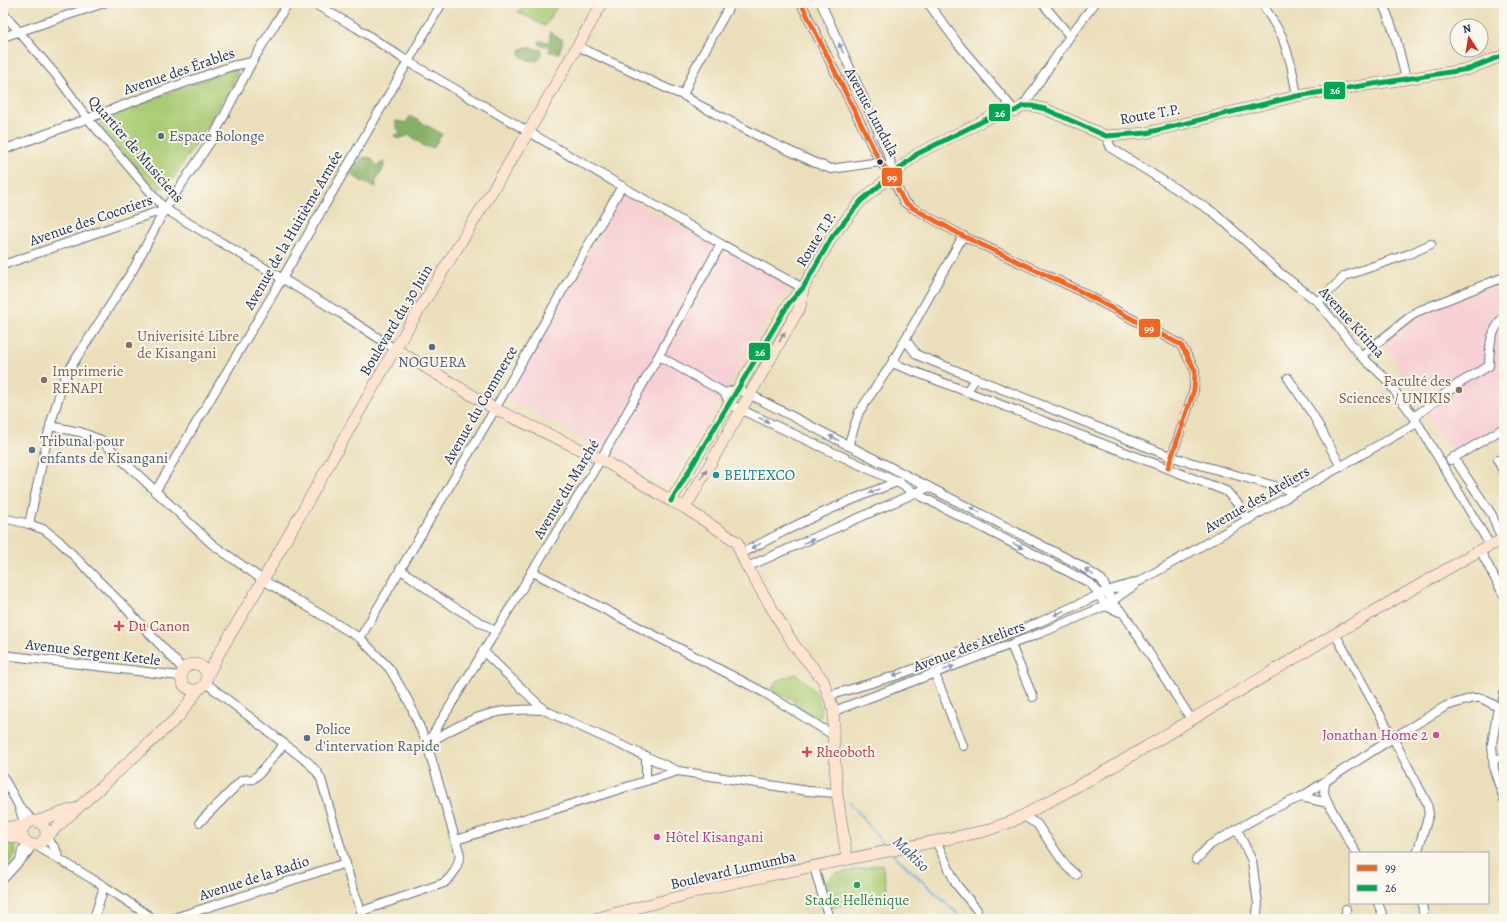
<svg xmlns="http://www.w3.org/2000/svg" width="1507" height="922" font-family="Alegreya,serif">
<rect width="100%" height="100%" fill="#fbf7ec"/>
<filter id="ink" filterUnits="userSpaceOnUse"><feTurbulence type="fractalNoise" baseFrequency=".025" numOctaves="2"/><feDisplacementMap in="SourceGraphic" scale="8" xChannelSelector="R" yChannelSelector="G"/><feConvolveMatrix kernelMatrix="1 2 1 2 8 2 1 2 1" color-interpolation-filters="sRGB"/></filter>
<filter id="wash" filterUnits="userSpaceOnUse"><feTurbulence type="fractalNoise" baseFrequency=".012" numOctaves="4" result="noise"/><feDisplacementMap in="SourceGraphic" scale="16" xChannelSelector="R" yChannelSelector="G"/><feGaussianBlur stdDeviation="0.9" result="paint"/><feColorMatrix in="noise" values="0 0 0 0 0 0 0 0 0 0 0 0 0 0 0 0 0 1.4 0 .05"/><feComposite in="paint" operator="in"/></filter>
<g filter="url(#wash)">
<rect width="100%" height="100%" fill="#ebdfbb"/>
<g fill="#f7cfd4">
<polygon points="622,196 789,285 668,486 506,398"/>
<polygon points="1504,284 1504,440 1480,440 1454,457 1383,341 1421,313"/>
</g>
<g fill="#aacc74" stroke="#627e69">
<polygon points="524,3 559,3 545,26 518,12"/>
<path d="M233 69 237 70C238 82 182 164 172 180L165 186 158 189 152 187 102 129 100 123 102 118Z"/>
<path d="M796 674C812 687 821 693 821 716L814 718 795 704 793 699 775 693 772 689 776 681Z"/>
<path d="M3 839 11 840C22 853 12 860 3 870Z"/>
<polygon points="882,864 887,889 881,896 832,907 826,882 834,874"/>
</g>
<g fill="#87b066" stroke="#517062">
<polygon points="550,32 563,40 559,53 549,52 550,46 540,45 539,41 550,42"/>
<path d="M527 47 542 50C542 55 540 58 537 61L529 60 522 57 520 53 521 49Z"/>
<polygon points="410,116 442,134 433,148 424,146 410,135 398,139 394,136 400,133 396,126 396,121 406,123"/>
<polygon points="364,157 371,158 377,166 383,162 384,164 382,172 376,179 376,187 362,182 350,173 353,167"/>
</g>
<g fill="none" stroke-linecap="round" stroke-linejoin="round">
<g stroke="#67b1df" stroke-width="2">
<polyline points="850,802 886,847"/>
<polyline points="893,854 956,912 958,919"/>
</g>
</g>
</g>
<g filter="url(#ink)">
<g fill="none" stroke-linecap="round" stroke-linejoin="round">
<g stroke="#646d7f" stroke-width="10">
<g id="street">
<polyline points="313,3 357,28 407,61 721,244 803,288"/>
<polyline points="801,3 880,162 891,175 904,202 913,208 963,236 1074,288 1181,345 1195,370 1194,390 1168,468"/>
<polyline points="821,3 890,158 891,175"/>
<polyline points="928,3 959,45 1015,111"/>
<polyline points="1042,3 1070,36"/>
<polyline points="1262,3 1282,36 1291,64 1297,96"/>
<path d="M1382 3C1394 27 1400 53 1406 79"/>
<polyline points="3,13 56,75 88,119 165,209 340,313 395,349"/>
<polyline points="3,37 104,3"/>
<polyline points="577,46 670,90 683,95 697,104 764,139 813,162 831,169 880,162"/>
<polyline points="683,95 694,70 731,3"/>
<polyline points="1023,106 1070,36 1095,3"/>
<polyline points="1106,136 1111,148 1216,214 1280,273 1318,302 1361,356 1385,378 1414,417 1490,545"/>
<polyline points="3,150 159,92 232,66 252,62"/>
<polyline points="3,265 165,209"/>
<polyline points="1318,302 1345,276 1409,254 1431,244"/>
<polyline points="905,339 917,355 1172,457 1296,492"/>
<polyline points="659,356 725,393 729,404 897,482 915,493 1090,583 1097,591 1105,606 1120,612"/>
<polyline points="1361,356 1416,312 1504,277"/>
<polyline points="892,363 1226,491 1237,503 1248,520"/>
<polyline points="1288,378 1313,415 1341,467"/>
<polyline points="967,391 976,378"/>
<polyline points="725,393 737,389 749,394 1078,564 1102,580 1112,602 1124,614 1191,719"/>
<path d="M1414 417 1458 384 1489 366C1490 343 1489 335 1504 316"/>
<path d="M50 426 80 432 101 440 212 544 263 580 360 638 390 669 409 702 427 744 460 855C457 868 454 875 444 883L362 911"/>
<polyline points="848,446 859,412 892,363 963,236"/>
<polyline points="1453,457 1492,515 1502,540"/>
<polyline points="1450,460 1504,428"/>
<polyline points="1498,460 1504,474"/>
<polyline points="155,492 282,279 442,3"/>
<polyline points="3,518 29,524 45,530 59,541 120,602 182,668"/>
<polyline points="29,524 50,426 65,376 134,268 165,209 211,141 252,62 288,3"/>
<polyline points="1480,550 1504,596"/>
<path d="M741 554C792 526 845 501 900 481"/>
<polyline points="747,567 929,487"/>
<polyline points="400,569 444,601 495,631"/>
<polyline points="531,571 765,693 833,735"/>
<polyline points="1335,634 1393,738 1427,803 1429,814 1417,853"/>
<polyline points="360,638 495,409 622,186"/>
<polyline points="1011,645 1033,697"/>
<polyline points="483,651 544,710"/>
<polyline points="3,655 180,676"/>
<polyline points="935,674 963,746"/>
<polyline points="206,683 309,763 317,772 321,779 352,886 364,919"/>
<polyline points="1504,693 1502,704 1498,707 1492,744 1494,770 1504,799"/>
<polyline points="828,696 898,675 1040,622 1107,591 1140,581 1417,423"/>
<polyline points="834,711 1041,633 1105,606 1135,585"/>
<path d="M429 743C470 717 495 707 544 710L678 771 808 791 837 793"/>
<polyline points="427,744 601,459 721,244"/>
<polyline points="1493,759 1504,758"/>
<polyline points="3,777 18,804 25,825"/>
<polyline points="646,781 646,756"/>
<polyline points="1325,782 1324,793 1328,803 1356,853"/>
<polyline points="1301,797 1328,803"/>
<polyline points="21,808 33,821"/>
<polyline points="1023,816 1037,824 1066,866 1076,875"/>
<polyline points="200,822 242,780 253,779 259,774 284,744"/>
<polyline points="1237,829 1252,861 1258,904 1257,913 1258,919"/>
<path d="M45 838C53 844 58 850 59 860"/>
<polyline points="456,840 678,771"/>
<polyline points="936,841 956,884 977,910"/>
<polyline points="35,845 104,886 154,919"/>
<polyline points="20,860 22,851 27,843"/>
<polyline points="1196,860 1210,845 1270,810 1301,797 1393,738 1446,706 1473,698 1481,698 1498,707"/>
<polyline points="814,867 829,919"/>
<polyline points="3,879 27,853 32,845"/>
<polyline points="1378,903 1384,919"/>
<polyline points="1422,903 1424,919"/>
<polyline points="632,909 635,919"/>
<polyline points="94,919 104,886"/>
<polyline points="171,919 346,863"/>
<polyline points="1346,919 1346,909"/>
</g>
</g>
<g stroke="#646d7f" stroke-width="12">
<g id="secondary">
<polyline points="395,349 495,409 601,459 671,501 685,508 737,542 741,554 747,567 794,645 823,680 834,711 833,735 837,793 847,859"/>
<polyline points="671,501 789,303 803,288 832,237 861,201 917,154 1001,112 1015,111 1023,106 1032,106 1045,109 1106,136 1146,133 1297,96 1469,69 1504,55"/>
<polyline points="685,508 800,307 803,289"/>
<circle cx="194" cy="677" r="13"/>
<polyline points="207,677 218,655 263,580 395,349 529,131 602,3"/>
<polyline points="38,821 73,809"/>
<circle cx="34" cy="833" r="12"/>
<polyline points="3,829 14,826 24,827"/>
<polyline points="3,835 24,839"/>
<polyline points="46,837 179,716 198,690"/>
<polyline points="594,919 723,885 985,831 1013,821 1109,769 1335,634 1480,550 1504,539"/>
</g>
</g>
<use href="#street" stroke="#fff" stroke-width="8"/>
<use href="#secondary" stroke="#fde4d1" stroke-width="11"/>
<g stroke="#fbf7ec" stroke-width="8">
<polyline id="bus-1" points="801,3 880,162 891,175 904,202 913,208 963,236 1074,288 1181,345 1195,370 1194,390 1168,468"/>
</g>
<g stroke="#fbf7ec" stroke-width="8">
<polyline id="bus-2" points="671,501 789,303 803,288 832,237 861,201 917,154 1001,112 1015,111 1023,106 1032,106 1045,109 1106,136 1146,133 1297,96 1469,69 1504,55"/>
</g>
<use href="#bus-1" stroke="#f26522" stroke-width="5"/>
<use href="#bus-2" stroke="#00a651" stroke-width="5"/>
</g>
<defs><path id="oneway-solid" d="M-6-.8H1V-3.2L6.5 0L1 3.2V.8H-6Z"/></defs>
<g fill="#8d97ae">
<use href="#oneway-solid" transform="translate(841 48) rotate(-114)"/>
<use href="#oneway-solid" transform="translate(764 420) rotate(25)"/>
<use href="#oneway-solid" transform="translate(834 438) rotate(-153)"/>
<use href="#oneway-solid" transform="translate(874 491) rotate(158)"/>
<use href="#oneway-solid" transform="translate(975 510) rotate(-153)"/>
<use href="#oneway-solid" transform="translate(809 541) rotate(-23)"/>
<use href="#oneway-solid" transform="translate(756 546) rotate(151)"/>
<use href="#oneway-solid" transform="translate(1018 546) rotate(27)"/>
<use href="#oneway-solid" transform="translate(1089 572) rotate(-143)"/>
<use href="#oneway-solid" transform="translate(1059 613) rotate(155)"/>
<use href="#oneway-solid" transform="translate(949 668) rotate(-21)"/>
<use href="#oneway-solid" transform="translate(898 674) rotate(161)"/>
</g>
<g fill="#8c8a98">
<use href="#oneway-solid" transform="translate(782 337) rotate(-60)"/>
<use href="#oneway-solid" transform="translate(704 474) rotate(-60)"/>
</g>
</g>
<g fill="#5c6f8a" stroke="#fbf7ec" stroke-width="1.5">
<circle cx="161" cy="136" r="4"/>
<circle cx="432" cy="347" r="4"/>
<circle cx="32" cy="450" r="4"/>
<circle cx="307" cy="738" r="4"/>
</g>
<circle fill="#1b2f5e" stroke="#fbf7ec" stroke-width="1.5" cx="880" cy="162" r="3.5"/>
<g fill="#8d6e63" stroke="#fbf7ec" stroke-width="1.5">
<circle cx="129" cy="345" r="4"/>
<circle cx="44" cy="380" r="4"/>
<circle cx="1459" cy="390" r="4"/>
</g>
<circle fill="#0f9aa8" stroke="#fbf7ec" stroke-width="1.5" cx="716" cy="475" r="4"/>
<g fill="#e0444e" stroke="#fbf7ec" stroke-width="1.5">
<path d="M117 620h4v4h4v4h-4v4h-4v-4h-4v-4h4z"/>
<path d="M805 746h4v4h4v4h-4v4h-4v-4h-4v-4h4z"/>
</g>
<g fill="#d1479c" stroke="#fbf7ec" stroke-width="1.5">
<circle cx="1436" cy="735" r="4"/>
<circle cx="657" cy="837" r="4"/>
</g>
<circle fill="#2e9e5b" stroke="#fbf7ec" stroke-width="1.5" cx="857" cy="885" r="4"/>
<g text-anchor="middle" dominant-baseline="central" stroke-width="4" stroke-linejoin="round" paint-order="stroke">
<g font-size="15" fill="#1b2f5e" stroke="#fbf7ec">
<text transform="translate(179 71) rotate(-19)">Avenue des Érables</text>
<text transform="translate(872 112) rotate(62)">Avenue Lundula</text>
<text transform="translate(1150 114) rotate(-10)">Route T.P.</text>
<text transform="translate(136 149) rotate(49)">Quartier de Musiciens</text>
<text transform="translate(91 220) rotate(-19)">Avenue des Cocotiers</text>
<text transform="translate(293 230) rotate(-60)">Avenue de la Huitième Armée</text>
<text transform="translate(816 239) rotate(-58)">Route T.P.</text>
<text transform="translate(396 320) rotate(-59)">Boulevard du 30 Juin</text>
<text transform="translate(1352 322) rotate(48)">Avenue Kitima</text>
<text transform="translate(480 405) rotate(-60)">Avenue du Commerce</text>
<text transform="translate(566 489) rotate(-59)">Avenue du Marché</text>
<text transform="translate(1257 499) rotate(-30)">Avenue des Ateliers</text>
<text transform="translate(969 646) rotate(-21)">Avenue des Ateliers</text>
<text transform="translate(93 652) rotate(7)">Avenue Sergent Ketele</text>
<text transform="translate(733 870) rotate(-13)">Boulevard Lumumba</text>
<text transform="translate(254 878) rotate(-18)">Avenue de la Radio</text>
</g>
<g font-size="15" fill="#4e5e75" stroke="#fbf7ec" text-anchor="start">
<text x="169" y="136">Espace Bolonge</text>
<text x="432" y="362" text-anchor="middle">NOGUERA</text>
<text x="40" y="441">Tribunal pour<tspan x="40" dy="17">enfants de Kisangani</tspan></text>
<text x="315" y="729">Police<tspan x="315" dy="17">d'intervation Rapide</tspan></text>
</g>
<g font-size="15" fill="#785e54" stroke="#fbf7ec" text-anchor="start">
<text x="137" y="336">Univerisité Libre<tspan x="137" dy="17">de Kisangani</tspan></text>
<text x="52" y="371">Imprimerie<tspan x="52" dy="17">RENAPI</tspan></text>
<text x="1451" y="381" text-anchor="end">Faculté des<tspan x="1451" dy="17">Sciences / UNIKIS</tspan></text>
</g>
<g font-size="15" fill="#0d838f" stroke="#fbf7ec" text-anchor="start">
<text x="724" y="475">BELTEXCO</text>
</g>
<g font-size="15" fill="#be3a42" stroke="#fbf7ec" text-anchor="start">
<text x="128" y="626">Du Canon</text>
<text x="816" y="752">Rheoboth</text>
</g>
<g font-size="15" fill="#b23c85" stroke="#fbf7ec" text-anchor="end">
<text x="1428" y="735">Jonathan Home 2</text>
<text x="665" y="837" text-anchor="start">Hôtel Kisangani</text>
</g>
<g font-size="15" fill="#27864d" stroke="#fbf7ec">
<text x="857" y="900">Stade Hellénique</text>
</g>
<g font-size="16" font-style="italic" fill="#325685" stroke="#fbf7ec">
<text transform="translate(911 854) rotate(44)">Makiso</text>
</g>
</g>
<g stroke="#fbf7ec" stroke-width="1.5">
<rect x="1323" y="81" width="23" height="19" rx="4" fill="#00a651"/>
<rect x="988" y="103" width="23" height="19" rx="4" fill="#00a651"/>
<rect x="881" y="167" width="22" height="20" rx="4" fill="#f26522"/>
<rect x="1138" y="318" width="23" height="20" rx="4" fill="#f26522"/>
<rect x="748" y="342" width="23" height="19" rx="4" fill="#00a651"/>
</g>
<g font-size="11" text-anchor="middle" font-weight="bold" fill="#fff">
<text x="1335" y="94">26</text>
<text x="1000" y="117">26</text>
<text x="892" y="181">99</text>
<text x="1149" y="332">99</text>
<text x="760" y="356">26</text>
</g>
<rect width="1507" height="922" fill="none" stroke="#fbf7ec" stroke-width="16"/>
<rect x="1349" y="852" width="140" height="52" fill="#fbf7ec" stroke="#a1a7b3"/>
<rect x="1357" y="865" width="20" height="6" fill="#f26522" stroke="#a1a7b3"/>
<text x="1385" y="872" font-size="12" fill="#1b2f5e">99</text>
<rect x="1357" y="885" width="20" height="6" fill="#00a651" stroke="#a1a7b3"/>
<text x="1385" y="892" font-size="12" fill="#1b2f5e">26</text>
<g transform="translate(1469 38) rotate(348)"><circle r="19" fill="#fbf7ec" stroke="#a1a7b3"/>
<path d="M0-3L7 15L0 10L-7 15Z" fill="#c8321e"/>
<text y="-6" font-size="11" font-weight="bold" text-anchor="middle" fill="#1b2f5e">N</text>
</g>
</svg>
